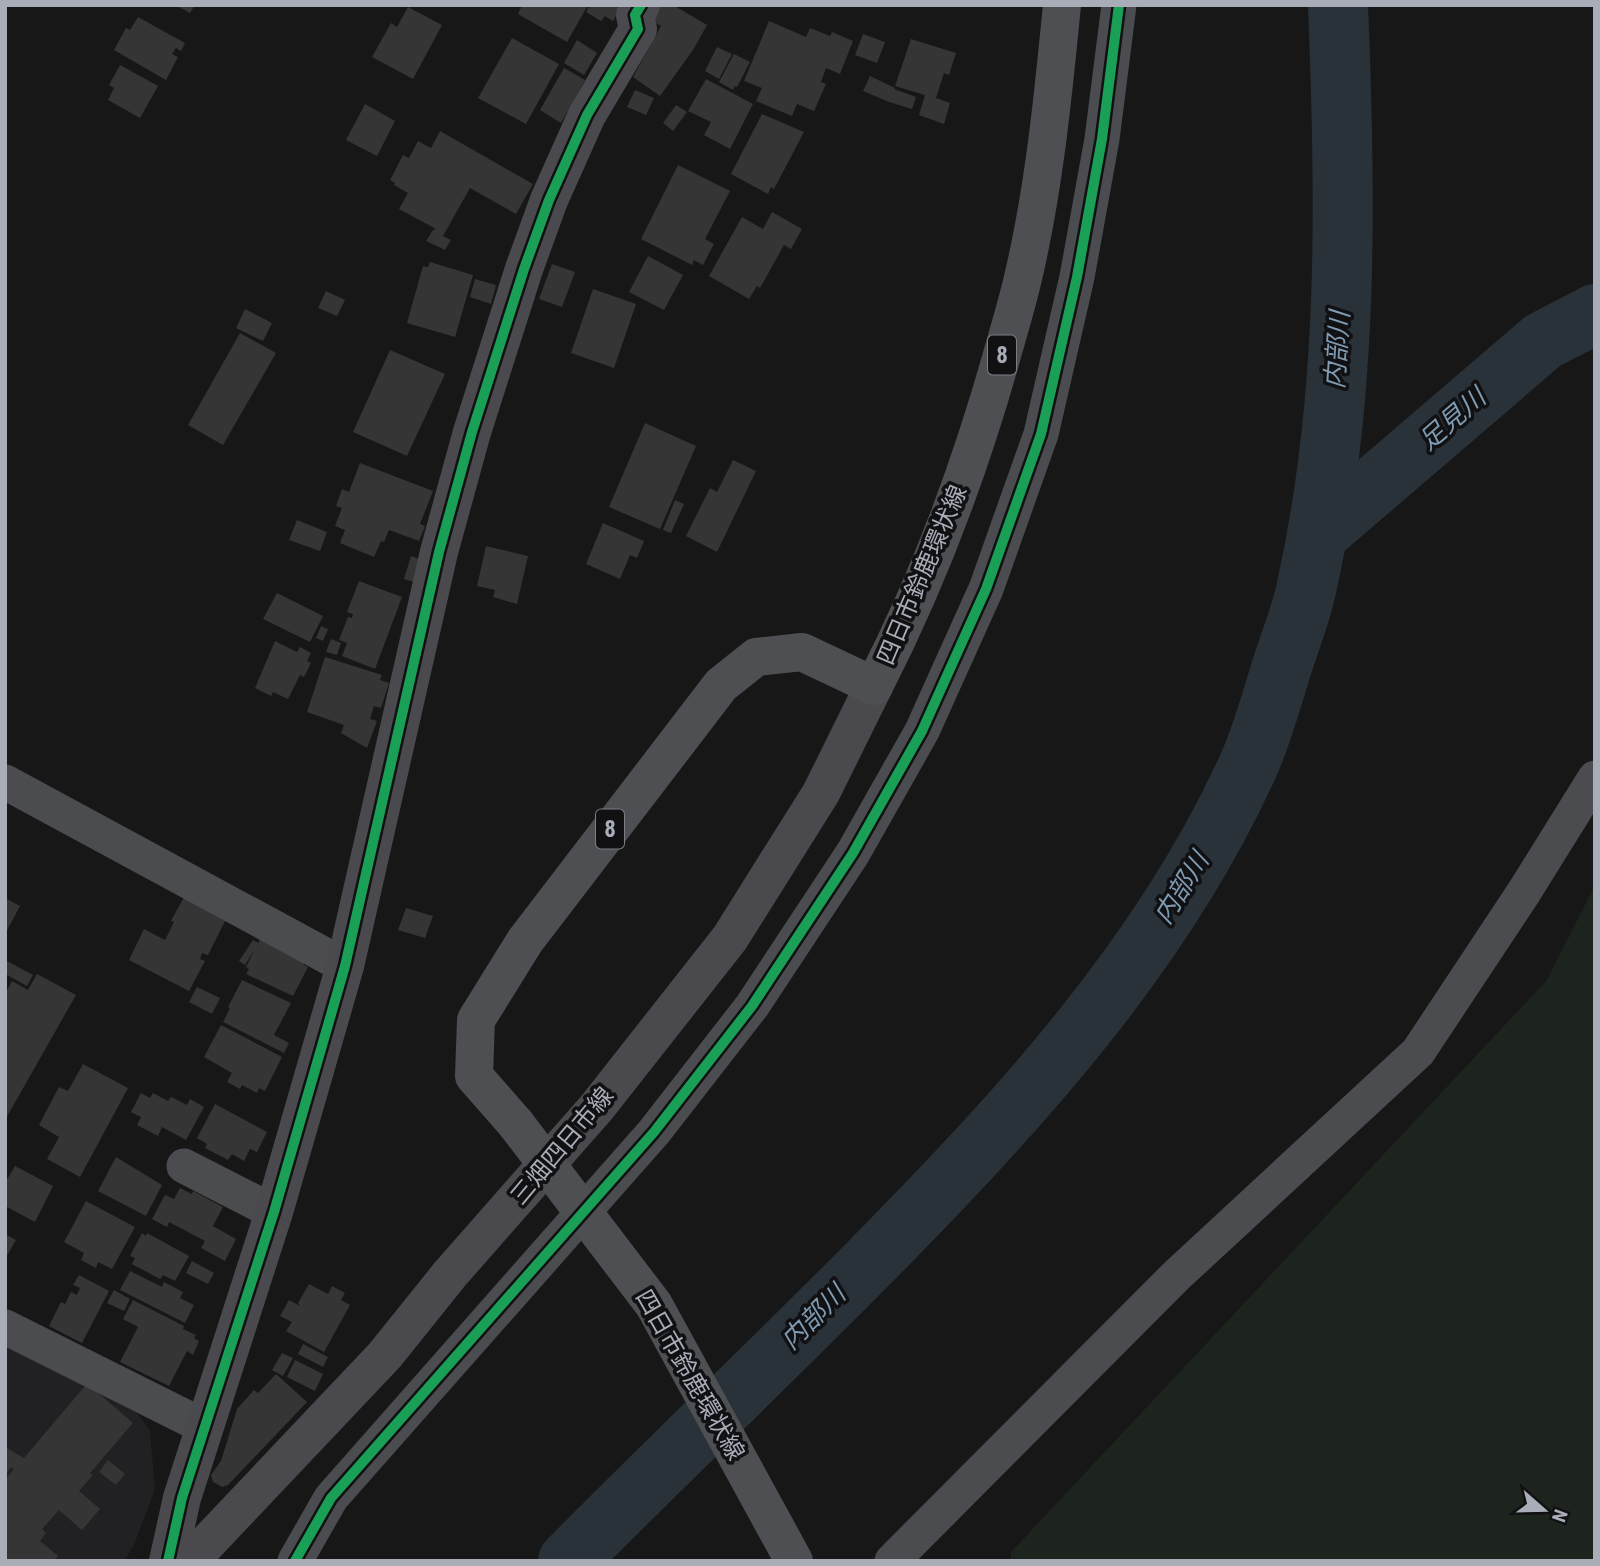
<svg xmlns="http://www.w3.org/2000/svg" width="1600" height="1566" font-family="'Roboto Condensed','Noto Sans JP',sans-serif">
<rect width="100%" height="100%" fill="#171717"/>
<polygon fill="#212123" points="5,1343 137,1413 150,1431 155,1489 134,1545 124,1561 5,1561"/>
<polygon fill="#1d241e" points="1595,885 1595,1561 1011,1561 1011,1552 1547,980"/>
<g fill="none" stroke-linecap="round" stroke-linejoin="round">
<g stroke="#2a3239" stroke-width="60">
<polyline points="1317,535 1543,341 1595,314"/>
<path d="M568 1561C667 1461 769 1364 868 1264 1015 1115 1162 957 1249 764 1264 730 1273 694 1284 660 1292 636 1301 613 1306 590 1349 399 1346 199 1338 5"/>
</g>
</g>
<g fill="#353536">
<polygon points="175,5 195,5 190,13"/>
<polygon points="522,5 588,5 567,42 518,14"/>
<polygon points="590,5 622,5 613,21 605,16 601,21 586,12"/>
<polygon points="656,5 673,5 707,25 693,50 660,96 633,77 661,26 648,18"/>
<polygon points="408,7 442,25 413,79 372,57 391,23 397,27"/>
<polygon points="138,17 185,43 181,51 176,48 172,54 178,57 166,80 114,50 126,28 130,30"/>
<polygon points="769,21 806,37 810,28 830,36 832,32 853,41 840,74 826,68 821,82 826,84 814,111 797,104 792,116 756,101 762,88 744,81"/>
<polygon points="863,34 885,42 877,63 855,55"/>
<polygon points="512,38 559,64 526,124 478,98"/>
<polygon points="911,39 956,53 949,75 944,73 936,98 950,103 944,124 919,115 925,95 895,86"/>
<polygon points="577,40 597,53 584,75 564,63"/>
<polygon points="717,47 732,54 719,79 705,71"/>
<polygon points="734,54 750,62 737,87 735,86 733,90 719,82"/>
<polygon points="120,65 158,86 140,118 108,100 114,88 109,85"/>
<polygon points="564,68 585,80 561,123 540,110"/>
<polygon points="870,76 895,88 894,89 916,97 912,109 889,102 863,91"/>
<polygon points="706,79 753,104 730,149 704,135 711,122 688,111"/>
<polygon points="635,90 654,98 646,115 627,107"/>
<polygon points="365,104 395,121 377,156 346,140"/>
<polygon points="676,105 687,112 673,131 663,123"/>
<polygon points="762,114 804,132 774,189 771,187 768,194 731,174"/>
<polygon points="440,131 533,184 516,214 470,188 443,236 451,240 445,250 426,241 433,230 436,229 399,209 408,193 394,185 395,183 390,180 403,155 409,158 418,141 431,148"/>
<polygon points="678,165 730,191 705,239 714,244 703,265 694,260 692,265 641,239"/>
<polygon points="772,212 802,229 791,249 784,245 760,288 757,286 749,299 709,276 742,217 763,229"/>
<polygon points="648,256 683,275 664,310 629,292"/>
<polygon points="430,262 473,275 455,337 407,323 423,266 428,267"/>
<polygon points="552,264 575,272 562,307 539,299"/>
<polygon points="475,279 496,285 491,304 470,297"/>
<polygon points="593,289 636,304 614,368 571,353"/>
<polygon points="326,291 345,300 337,316 318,308"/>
<polygon points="245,309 272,323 263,341 236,328"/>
<polygon points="240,333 276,353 223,445 188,425"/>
<polygon points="390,350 445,374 407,456 353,432"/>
<polygon points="645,423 696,446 660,529 609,507"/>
<polygon points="733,460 756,471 717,552 686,536 710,488 717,492"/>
<polygon points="360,463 433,491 420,524 425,526 419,541 389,530 384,542 381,541 374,557 340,543 345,530 335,526 342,508 336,506 342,489 349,492"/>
<polygon points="675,500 684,504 671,533 663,530"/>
<polygon points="297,520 327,532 320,551 289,540"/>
<polygon points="603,523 644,541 637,558 630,555 620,579 586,564"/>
<polygon points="486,546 528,556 517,604 493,597 495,590 477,586"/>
<polygon points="411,556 419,559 414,582 404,579"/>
<polygon points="359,581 402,597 375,669 342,656 347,643 339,640 348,617 352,618 353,614 347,612"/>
<polygon points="277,593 323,616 310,642 263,619"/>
<polygon points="321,626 328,629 323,641 316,638"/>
<polygon points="331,639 341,643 337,655 326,652"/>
<polygon points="275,641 297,652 300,647 311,653 307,661 311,663 304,677 300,675 288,699 273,692 271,696 255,688"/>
<polygon points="325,657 382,675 380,680 389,683 381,708 374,706 370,719 377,721 367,748 341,733 344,725 307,712"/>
<polygon points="184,897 226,919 208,955 202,953 200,959 205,961 189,991 129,960 144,929 165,940 174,922 171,921"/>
<polygon points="5,898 20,906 5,934"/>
<polygon points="406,908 433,916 425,938 398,930"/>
<polygon points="261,938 306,959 304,965 308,967 293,996 246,974 249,969 246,967 255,949 245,965 239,961 253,940 258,943"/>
<polygon points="5,960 33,975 27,986 5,974"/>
<polygon points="37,974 76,995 5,1120 5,994 12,981 28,990"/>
<polygon points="242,980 291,1003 274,1035 289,1043 284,1053 223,1022 230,1008 228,1007"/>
<polygon points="197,987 220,998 212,1014 189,1002"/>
<polygon points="221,1025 282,1057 265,1091 259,1088 257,1093 242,1085 240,1089 227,1082 232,1073 204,1057"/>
<polygon points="83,1064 128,1088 80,1177 47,1159 59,1137 39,1125 59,1087 68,1091"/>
<polygon points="141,1093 150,1098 153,1093 168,1101 171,1097 187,1105 190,1099 204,1107 186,1140 162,1127 158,1136 137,1125 141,1117 131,1112"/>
<polygon points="215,1104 267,1132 257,1152 250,1149 244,1161 232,1154 228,1160 205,1148 207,1144 197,1138"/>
<polygon points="116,1157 162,1185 146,1216 98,1191"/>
<polygon points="15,1166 53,1186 35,1222 5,1206 5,1183"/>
<polygon points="180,1188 192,1194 193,1191 223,1207 213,1226 236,1239 225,1261 201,1248 205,1241 169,1222 167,1227 152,1219 165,1195 174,1199"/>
<polygon points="86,1201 135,1227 112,1269 98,1262 96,1268 81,1260 84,1253 64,1242"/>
<polygon points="142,1233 146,1236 147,1233 189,1256 175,1281 163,1275 160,1279 132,1264 135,1258 130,1256"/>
<polygon points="5,1234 16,1240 5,1259"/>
<polygon points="192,1261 214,1273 208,1284 186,1273"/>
<polygon points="130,1271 162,1287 164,1282 183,1292 180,1298 194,1305 185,1323 120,1290"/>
<polygon points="79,1275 109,1291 82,1343 49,1326 61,1302 65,1304 71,1292 77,1295 80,1288 73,1285"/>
<polygon points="309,1284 328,1294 332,1286 345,1293 341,1300 350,1305 324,1352 286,1331 292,1322 280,1316 289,1300 300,1306 298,1303"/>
<polygon points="114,1290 130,1299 124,1311 107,1303"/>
<polygon points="133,1300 184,1326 183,1329 196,1335 194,1338 199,1341 193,1355 187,1351 169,1386 120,1362 138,1327 123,1319"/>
<polygon points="303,1344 328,1357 323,1367 298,1354"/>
<polygon points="282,1353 293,1358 283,1376 272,1370"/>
<polygon points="295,1360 323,1374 315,1391 287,1377"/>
<polygon points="276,1374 307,1402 228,1485 222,1487 217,1484 213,1482 211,1475 221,1461 237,1409 254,1390 258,1393"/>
<polygon points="85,1386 97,1392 133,1423 90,1473 93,1475 79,1491 100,1509 82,1530 59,1510 42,1529 46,1533 40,1541 58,1556 54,1561 5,1561 5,1480 14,1469 11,1467 5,1476 5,1447 24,1458"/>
<polygon points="108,1460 125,1474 116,1485 99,1472"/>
</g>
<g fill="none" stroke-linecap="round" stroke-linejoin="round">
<g stroke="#4b4c50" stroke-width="35">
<polyline points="5,782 345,966"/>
<polyline points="184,1166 274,1212"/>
<polyline points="5,1327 205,1427"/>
<polyline points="295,1561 331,1498 654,1132 752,1006 853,853 922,731 986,589 1041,434 1077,277 1102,139 1119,5"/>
<polyline points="892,1561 1177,1275 1418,1052 1524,892 1595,778"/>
</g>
<g stroke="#4a4a4e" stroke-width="38">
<polyline points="168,1561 182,1498 274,1212 345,966 439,552 472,432 524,269 549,200 587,115 638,29 635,15 641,5"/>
<polyline points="190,1561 385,1355 450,1274 597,1107 730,938 821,793 874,686"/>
</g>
<path stroke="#4d4f52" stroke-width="38" d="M516 1124 474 1076 476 1020 525 941 721 685 756 657 802 652 874 686C928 581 970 469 1002 355 1009 330 1017 304 1023 278 1044 189 1053 97 1062 5"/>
<polyline stroke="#4d4f52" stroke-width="38" points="516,1124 654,1305 794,1561"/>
<g stroke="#111113" stroke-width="15">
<g id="cycleway">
<polyline points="168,1561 182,1498 274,1212 345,966 439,552 472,432 524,269 549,200 587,115 638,29 635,15 641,5"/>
<polyline points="295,1561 331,1498 654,1132 752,1006 853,853 922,731 986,589 1041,434 1077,277 1102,139 1119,5"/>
</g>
</g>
<use href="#cycleway" stroke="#1a9f57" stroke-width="10"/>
</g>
<g text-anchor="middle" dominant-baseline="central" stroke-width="7" stroke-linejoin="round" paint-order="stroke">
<g fill="#111113" stroke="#7b7e86" stroke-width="2">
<rect x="988" y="335.5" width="28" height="39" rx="5"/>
<rect x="596" y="809.5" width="28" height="39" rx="5"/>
</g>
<g font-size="23" font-weight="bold" fill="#a8adb8">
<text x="1002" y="355">8</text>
<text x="610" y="829">8</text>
</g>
<g font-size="24" fill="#a8adb8" stroke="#111113">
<text transform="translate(922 575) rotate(-67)">四日市鈴鹿環状線</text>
<text transform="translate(562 1146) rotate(-50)">三畑四日市線</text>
<text transform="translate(690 1375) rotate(60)">四日市鈴鹿環状線</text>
</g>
<g font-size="26" font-style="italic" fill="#7f9bb3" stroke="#111113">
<text transform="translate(1337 350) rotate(-86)">内部川</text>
<text transform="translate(1452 419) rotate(-41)">足見川</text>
<text transform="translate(1181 888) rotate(-58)">内部川</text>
<text transform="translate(813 1317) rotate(-45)">内部川</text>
</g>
</g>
<rect width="1600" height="1566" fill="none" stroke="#a8adb8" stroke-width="14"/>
<g transform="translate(1544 1510) rotate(110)" stroke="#111113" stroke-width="5" paint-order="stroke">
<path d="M0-5L12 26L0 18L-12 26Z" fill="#a8adb8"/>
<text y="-10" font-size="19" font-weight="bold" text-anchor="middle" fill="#a8adb8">N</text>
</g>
</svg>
